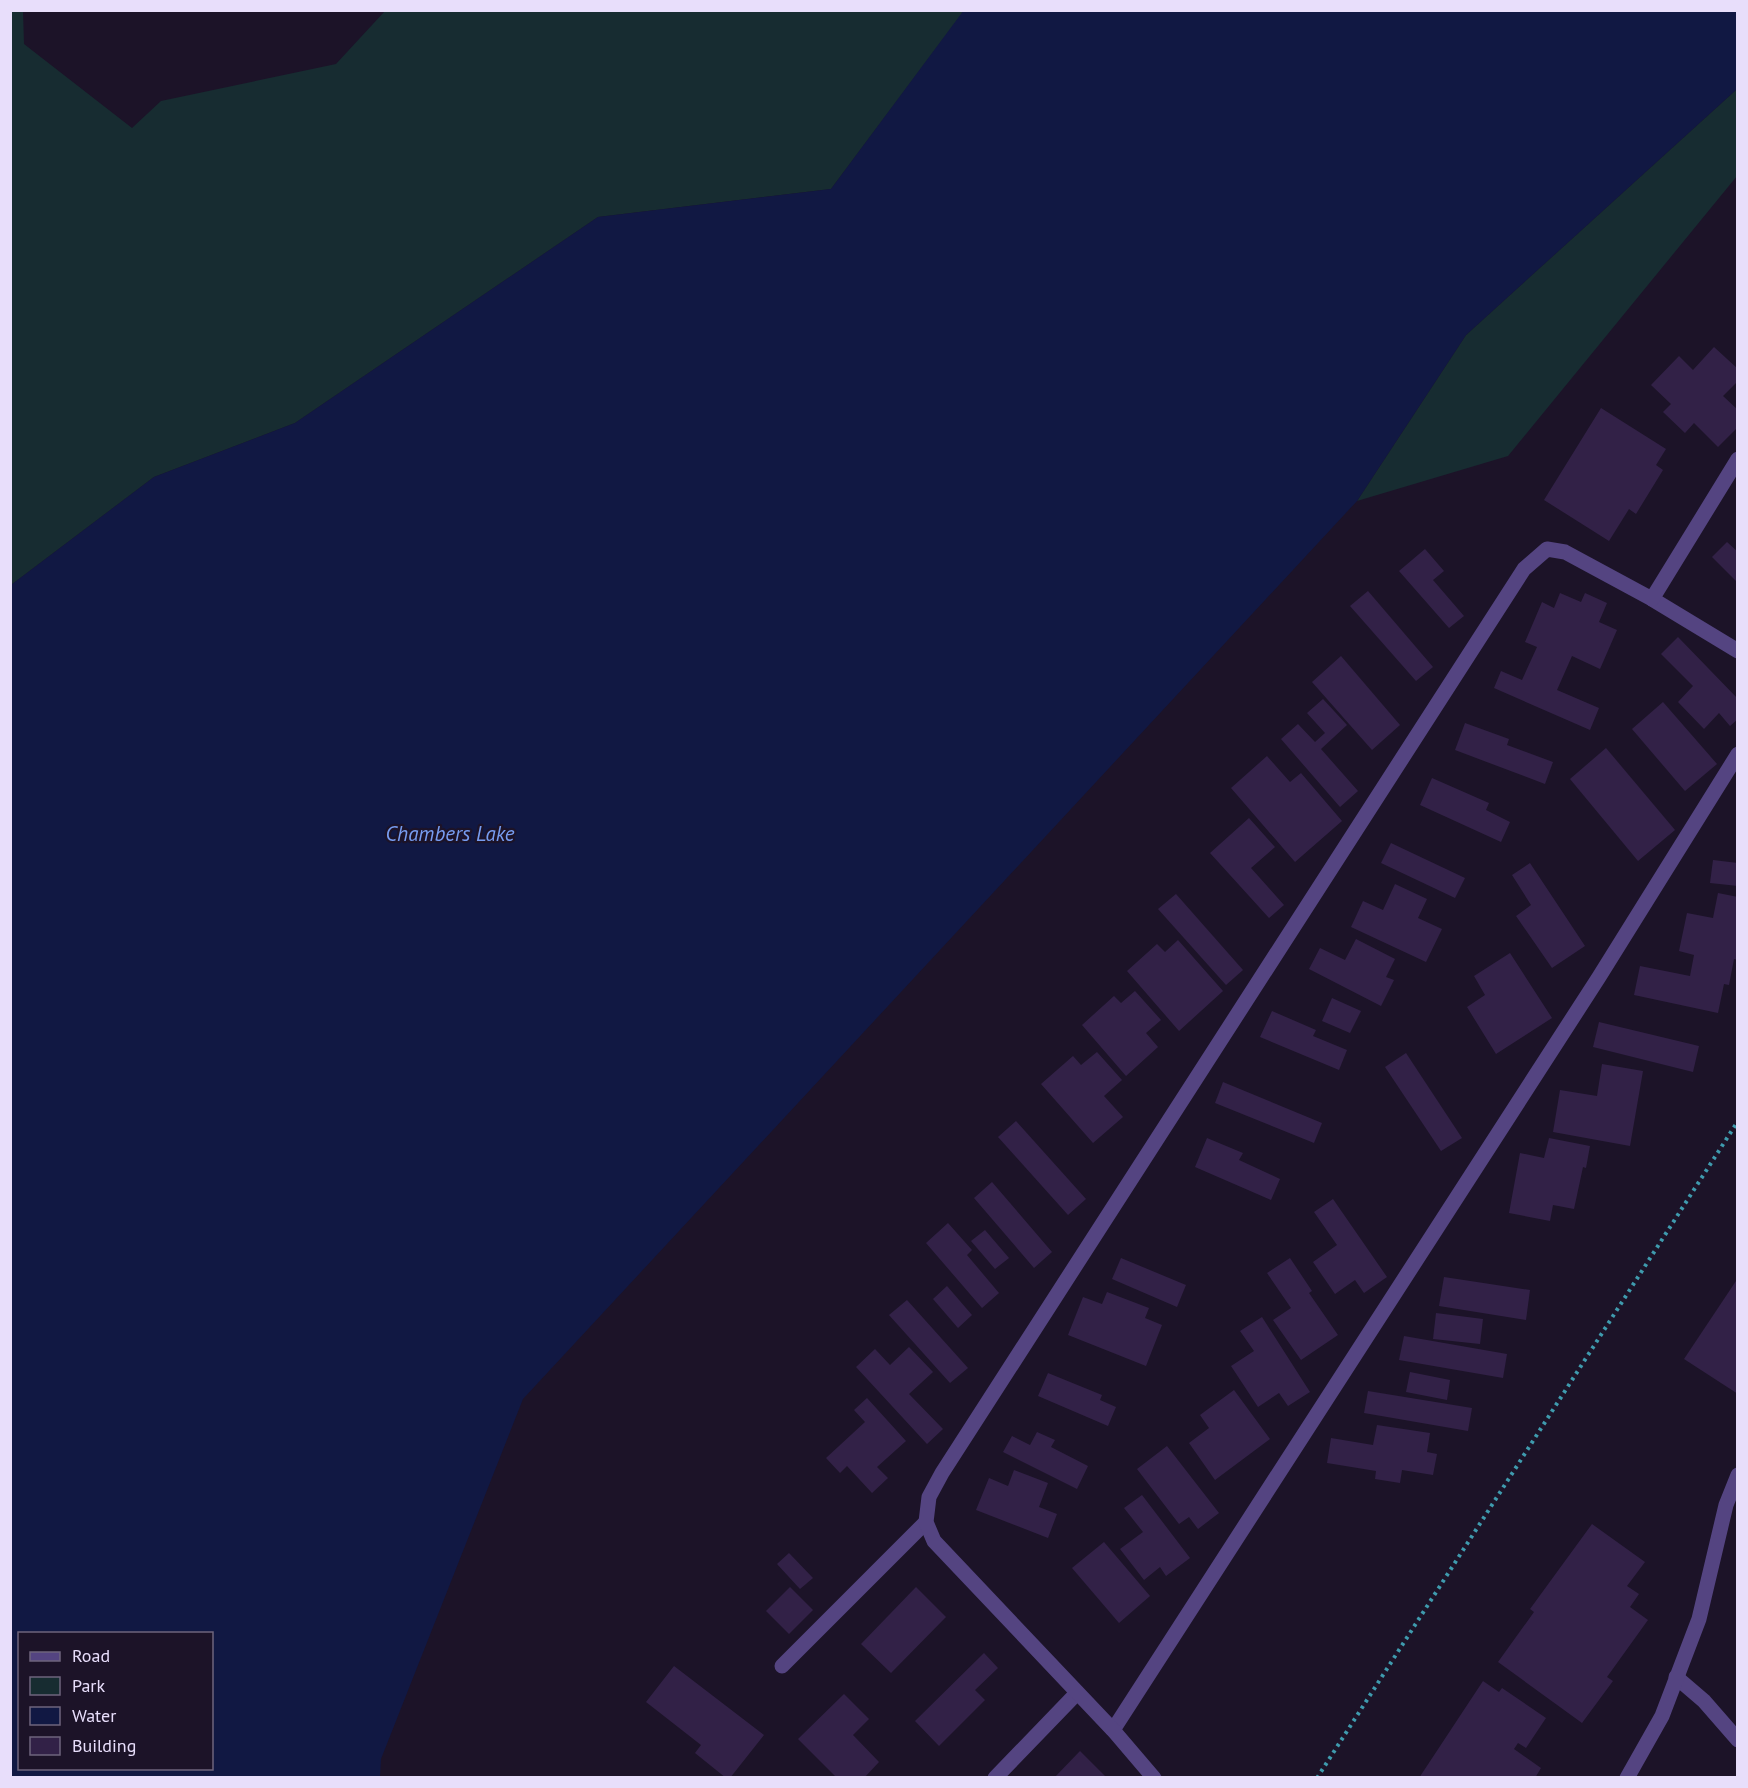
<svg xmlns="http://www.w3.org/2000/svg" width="1748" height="1788" font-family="'PT Sans',sans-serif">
<rect width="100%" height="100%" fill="#1c1328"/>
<g fill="#172c31">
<polygon points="11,11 23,11 24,44 132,128 161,101 336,64 385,11 964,11 831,189 598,217 295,423 154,477 11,585"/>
<polygon points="1737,89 1737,176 1508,456 1357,501 1466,335"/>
</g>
<path fill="#111843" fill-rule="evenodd" d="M964 10 1737 11V89L1466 335 1357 501 523 1399 381 1759 380 1777H11V585L154 477 295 423 598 217 831 189ZM20 1634H212V1768H20Z"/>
<g fill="#322147">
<polygon points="1714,347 1738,369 1738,381 1723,396 1738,410 1738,427 1718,447 1694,423 1685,433 1663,412 1671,404 1651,385 1679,356 1693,370"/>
<polygon points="1601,408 1666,449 1656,465 1663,470 1636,514 1629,509 1609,541 1544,500"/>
<polygon points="1727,542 1738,552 1738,583 1712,557"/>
<polygon points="1425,549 1444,571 1433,580 1464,616 1449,628 1399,571"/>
<polygon points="1368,591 1433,667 1416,681 1350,606"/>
<polygon points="1560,593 1581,602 1585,593 1607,603 1599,622 1617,630 1600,669 1572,656 1557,690 1599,708 1590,730 1494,688 1501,671 1522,680 1537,647 1525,642 1542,602 1554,608"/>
<polygon points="1678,637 1738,699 1738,719 1730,726 1719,713 1704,729 1678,702 1693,686 1661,654"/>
<polygon points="1341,656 1400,725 1372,750 1312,682"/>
<polygon points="1323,699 1347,725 1321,749 1358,791 1340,807 1281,739 1298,724 1315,742 1325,733 1307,713"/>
<polygon points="1663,702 1717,764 1685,791 1632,729"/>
<polygon points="1465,723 1509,739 1507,745 1553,762 1545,784 1455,750"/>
<polygon points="1606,748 1675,830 1638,861 1570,779"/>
<polygon points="1267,756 1290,782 1301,773 1342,821 1295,862 1231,788"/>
<polygon points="1432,778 1489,803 1486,810 1510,822 1501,842 1420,805"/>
<polygon points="1249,818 1275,847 1251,868 1284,905 1269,918 1210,853"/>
<polygon points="1391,843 1465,878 1455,898 1381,863"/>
<polygon points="1713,860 1738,863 1738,886 1710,883"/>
<polygon points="1530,863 1585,946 1552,968 1516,916 1531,905 1512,875"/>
<polygon points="1395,884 1427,899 1418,918 1442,929 1426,962 1351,927 1363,901 1383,910"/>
<polygon points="1718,893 1738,897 1738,960 1734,959 1729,985 1724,984 1718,1013 1634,995 1640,966 1690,976 1694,955 1679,951 1687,913 1713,918"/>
<polygon points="1176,894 1243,970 1226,985 1158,909"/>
<polygon points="1356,939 1395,959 1386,977 1394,980 1381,1006 1309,969 1320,948 1345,960"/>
<polygon points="1178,940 1223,991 1179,1031 1127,971 1157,944 1165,952"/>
<polygon points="1510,953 1552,1018 1496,1054 1467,1007 1485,995 1474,976"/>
<polygon points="1135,991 1161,1020 1146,1033 1158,1047 1126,1076 1082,1025 1114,996 1121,1003"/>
<polygon points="1332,998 1361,1011 1350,1033 1322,1021"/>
<polygon points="1272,1011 1316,1030 1313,1036 1347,1050 1339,1070 1260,1037"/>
<polygon points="1599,1022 1699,1046 1693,1072 1593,1047"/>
<polygon points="1097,1052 1122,1080 1104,1096 1123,1117 1093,1143 1041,1084 1073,1056 1081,1065"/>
<polygon points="1406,1053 1462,1138 1441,1151 1385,1067"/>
<polygon points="1602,1064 1643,1071 1630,1146 1553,1132 1560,1090 1597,1096"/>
<polygon points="1223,1082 1322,1123 1314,1143 1215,1103"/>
<polygon points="1016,1121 1086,1199 1068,1215 998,1137"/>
<polygon points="1207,1138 1243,1153 1239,1160 1280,1179 1271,1200 1195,1167"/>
<polygon points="1549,1138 1590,1146 1586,1168 1583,1167 1574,1209 1553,1205 1550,1221 1509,1213 1520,1153 1544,1158"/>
<polygon points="992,1182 1052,1252 1034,1268 974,1198"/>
<polygon points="1333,1199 1387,1277 1364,1293 1355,1280 1335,1294 1313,1262 1337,1245 1314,1212"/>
<polygon points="948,1223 972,1250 967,1255 999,1293 982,1308 926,1243"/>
<polygon points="985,1230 1009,1258 995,1269 971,1241"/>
<polygon points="1121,1258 1186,1285 1177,1307 1112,1279"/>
<polygon points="1290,1258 1312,1291 1309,1293 1338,1335 1301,1360 1273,1320 1291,1308 1267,1273"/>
<polygon points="1444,1277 1530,1290 1526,1320 1439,1306"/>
<polygon points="1738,1278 1738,1394 1684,1359"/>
<polygon points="947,1286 972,1315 958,1328 933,1299"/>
<polygon points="1107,1292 1149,1308 1145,1318 1162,1325 1146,1366 1068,1335 1083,1297 1102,1304"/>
<polygon points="907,1300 968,1368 950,1383 889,1315"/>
<polygon points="1436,1313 1483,1319 1480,1344 1433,1339"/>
<polygon points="1262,1317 1310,1392 1288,1406 1279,1393 1258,1407 1231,1366 1254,1351 1240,1331"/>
<polygon points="1404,1336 1507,1354 1503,1378 1399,1360"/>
<polygon points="909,1347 933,1372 909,1394 943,1429 927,1444 856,1367 875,1349 890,1365"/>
<polygon points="1410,1372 1450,1380 1447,1400 1406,1392"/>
<polygon points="1048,1373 1102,1395 1100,1400 1116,1407 1108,1426 1038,1396"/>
<polygon points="1234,1390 1270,1439 1215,1480 1189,1443 1209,1428 1200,1415"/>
<polygon points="1368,1391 1472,1408 1468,1431 1364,1413"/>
<polygon points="867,1398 906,1441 877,1467 888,1478 872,1493 847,1466 840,1473 826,1458 865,1422 854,1410"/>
<polygon points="1377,1425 1430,1433 1427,1452 1437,1454 1433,1475 1402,1470 1400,1483 1375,1479 1376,1471 1327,1463 1331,1438 1373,1445"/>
<polygon points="1037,1432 1055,1440 1051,1447 1088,1466 1077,1489 1003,1452 1012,1436 1030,1445"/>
<polygon points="1167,1446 1219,1513 1198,1529 1189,1517 1179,1524 1137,1469"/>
<polygon points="1014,1470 1048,1483 1039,1507 1057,1514 1048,1538 976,1510 989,1478 1008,1486"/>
<polygon points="1142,1495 1190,1558 1166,1576 1160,1567 1144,1580 1120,1549 1143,1532 1124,1508"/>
<polygon points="1592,1524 1645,1562 1627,1586 1639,1594 1630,1607 1648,1620 1607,1677 1613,1681 1582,1723 1498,1662 1534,1612 1530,1609"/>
<polygon points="1104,1542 1150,1596 1119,1623 1072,1568"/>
<polygon points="789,1553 813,1578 800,1589 777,1564"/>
<polygon points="790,1587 813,1610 789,1634 766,1611"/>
<polygon points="916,1587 946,1617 891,1673 861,1644"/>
<polygon points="984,1653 998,1668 975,1690 985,1700 939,1746 915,1721"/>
<polygon points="674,1666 764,1735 730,1778 726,1778 695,1753 701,1745 646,1702"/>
<polygon points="1483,1681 1499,1692 1502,1688 1546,1718 1526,1748 1518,1743 1514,1749 1541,1768 1535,1778 1419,1778"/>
<polygon points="844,1694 869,1719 853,1735 879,1762 864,1778 837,1778 798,1739"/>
<polygon points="1080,1751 1107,1778 1054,1778"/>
</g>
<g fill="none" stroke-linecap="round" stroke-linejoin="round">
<polyline stroke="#3f9bae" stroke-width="4" stroke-dasharray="3 4.5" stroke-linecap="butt" points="1317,1778 1738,1121"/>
<g stroke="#544481" stroke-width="15">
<polyline points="1652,599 1738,651"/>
<polyline points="782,1666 926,1522"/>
<polyline points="1676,1677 1704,1701 1738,1740"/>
<polyline points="1113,1730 1599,977 1738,754"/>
<polyline points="995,1778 1077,1693"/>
<polyline points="1154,1778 1113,1730 934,1541 926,1522 929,1497 942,1473 1524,569 1547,549 1565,552 1652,599 1738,459"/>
<polyline points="1627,1778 1662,1716 1699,1619 1726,1505 1738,1475"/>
</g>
</g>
<g text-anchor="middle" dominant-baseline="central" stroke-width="4.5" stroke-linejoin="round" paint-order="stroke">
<g font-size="21" font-style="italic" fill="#779cf0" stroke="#1c1328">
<text x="450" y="833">Chambers Lake</text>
</g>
</g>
<rect width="1748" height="1788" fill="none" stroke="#e8defb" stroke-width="24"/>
<rect x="18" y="1632" width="195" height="138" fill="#1c1328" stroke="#6e647c" stroke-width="1.5"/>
<rect x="30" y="1652" width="30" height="9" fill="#544481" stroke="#6e647c" stroke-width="1.5"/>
<text x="72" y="1662" font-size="18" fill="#e8defb">Road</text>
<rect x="30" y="1677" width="30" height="18" fill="#172c31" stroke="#6e647c" stroke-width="1.5"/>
<text x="72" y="1692" font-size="18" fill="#e8defb">Park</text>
<rect x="30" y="1707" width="30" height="18" fill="#111843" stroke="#6e647c" stroke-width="1.5"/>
<text x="72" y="1722" font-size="18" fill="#e8defb">Water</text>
<rect x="30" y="1737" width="30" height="18" fill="#322147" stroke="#6e647c" stroke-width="1.5"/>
<text x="72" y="1752" font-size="18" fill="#e8defb">Building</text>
</svg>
